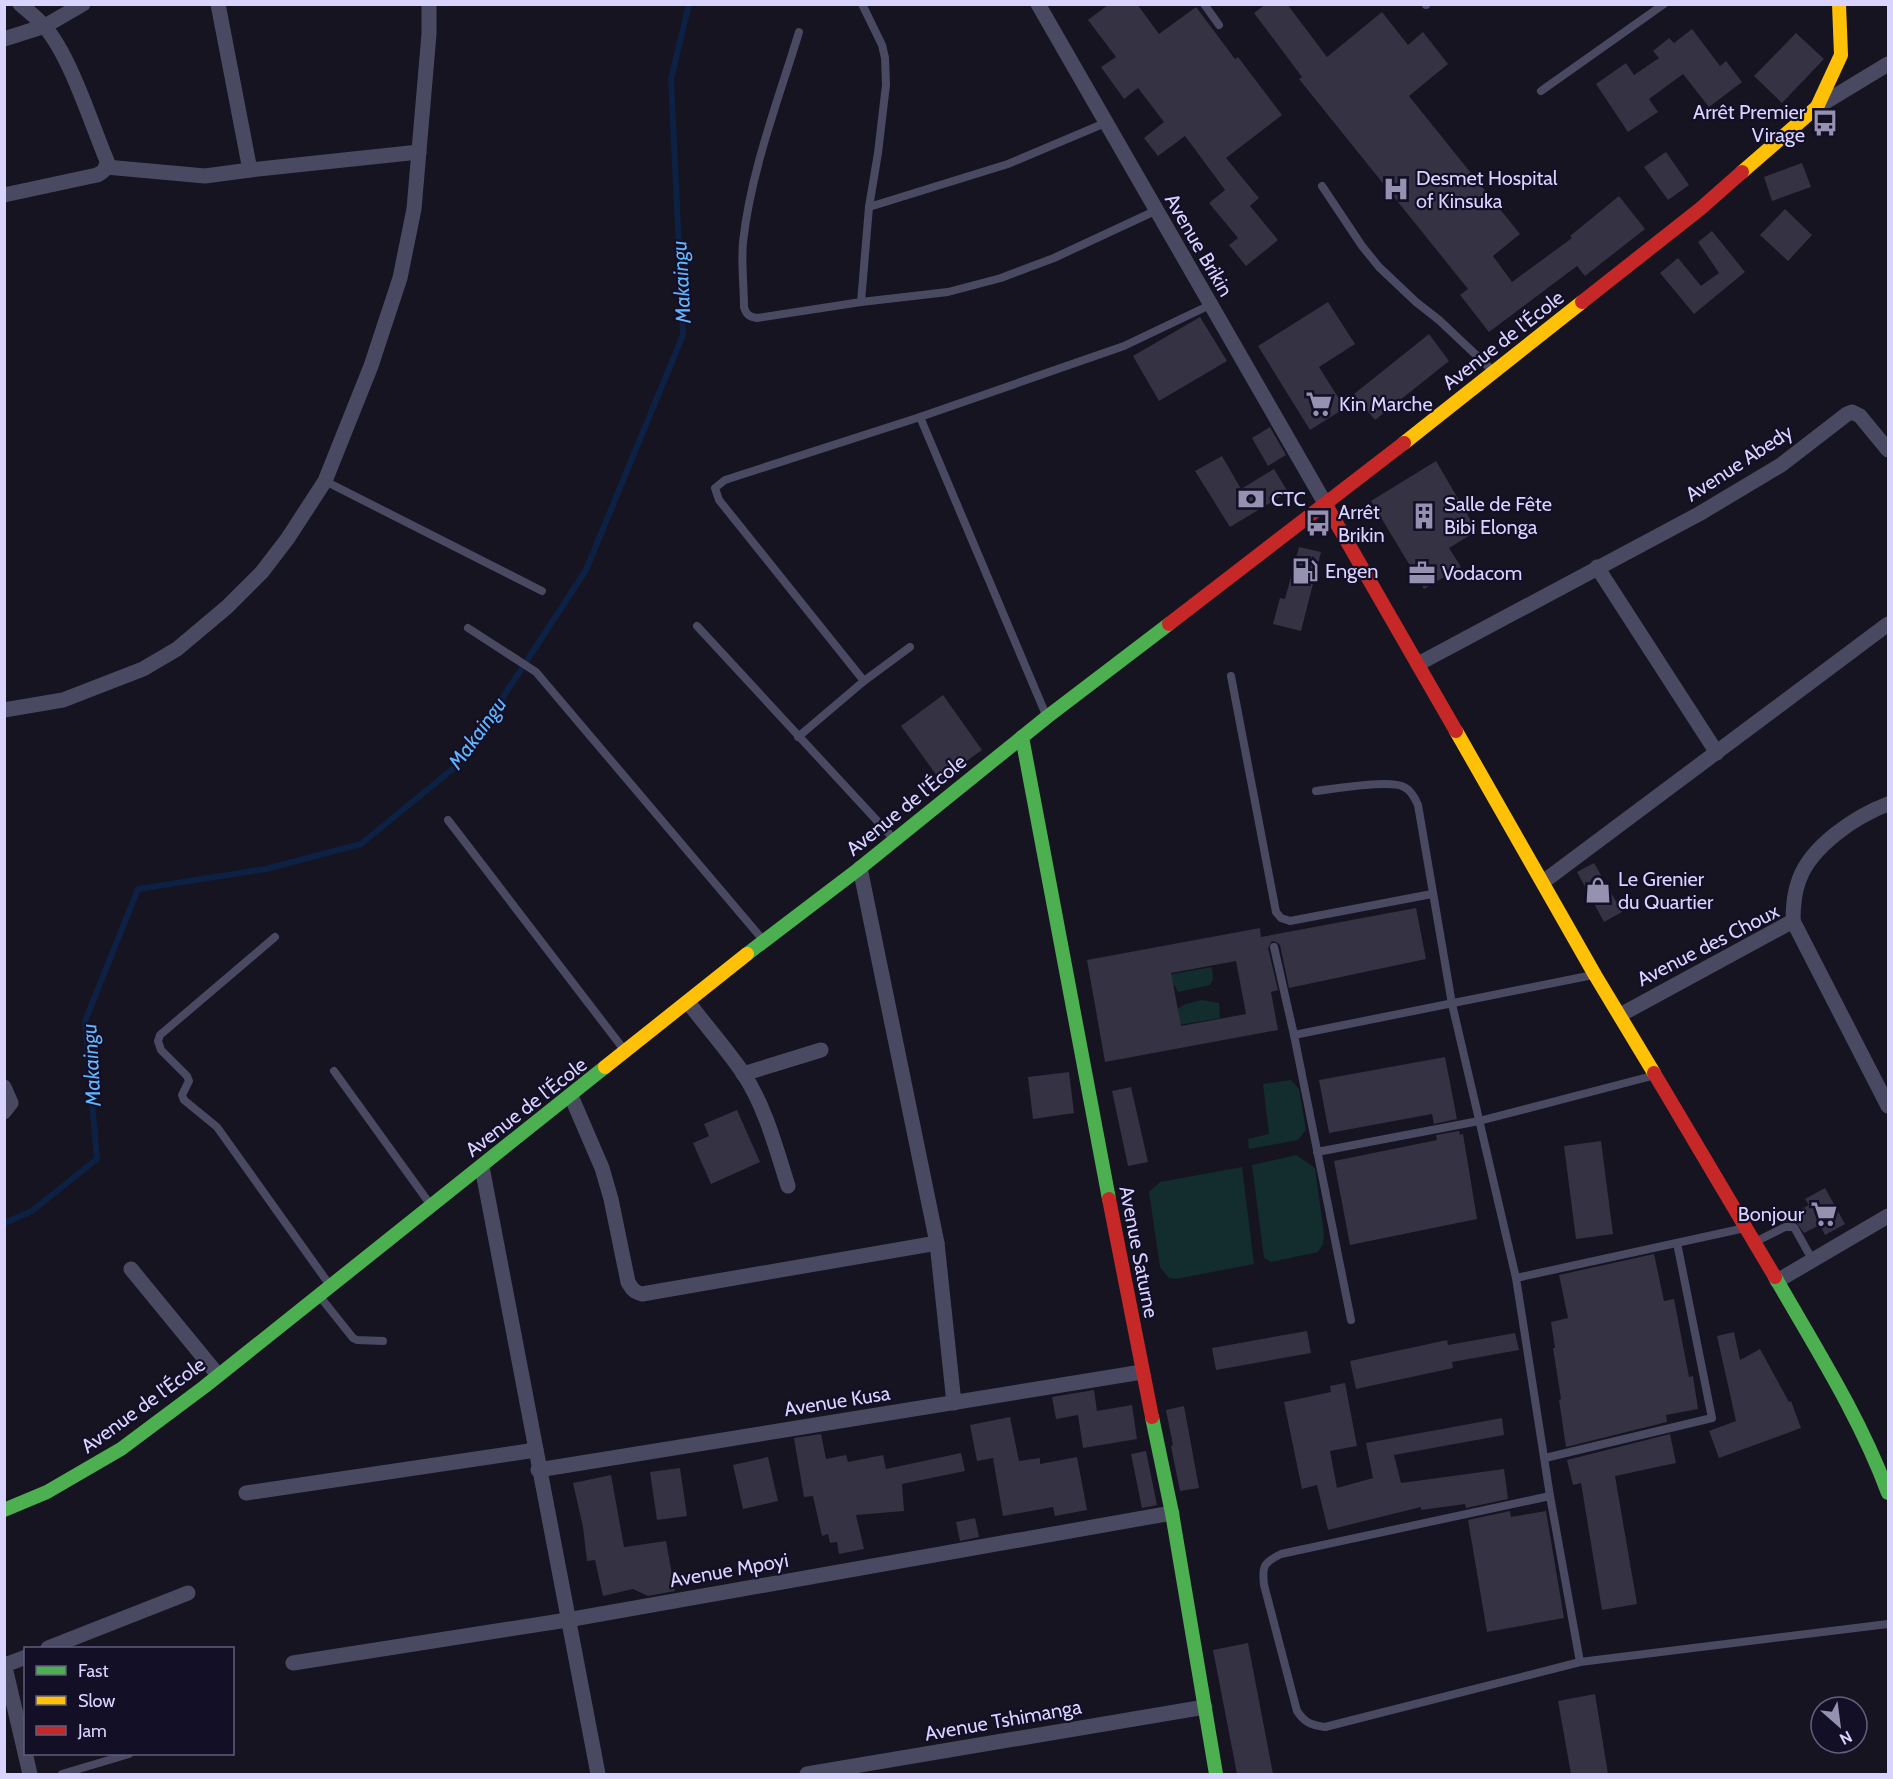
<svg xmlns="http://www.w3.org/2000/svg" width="1893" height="1779" font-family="Cabin,sans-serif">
<rect width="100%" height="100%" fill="#161421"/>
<g fill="#132c2d">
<polygon points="1212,967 1213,980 1210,985 1178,992 1175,986 1162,976"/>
<polygon points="1201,1000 1219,1003 1220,1018 1173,1026 1169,1013 1186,1004"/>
<polygon points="1291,1080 1299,1089 1306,1130 1298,1140 1249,1149 1248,1139 1269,1134 1263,1084"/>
<polygon points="1296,1155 1315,1168 1324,1234 1323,1244 1318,1252 1271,1262 1264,1258 1252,1165"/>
<polygon points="1242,1167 1254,1264 1176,1279 1169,1278 1160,1267 1149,1192 1160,1182"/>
</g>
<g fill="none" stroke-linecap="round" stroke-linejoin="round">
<polyline stroke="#0d2144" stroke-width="6" points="4,1223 32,1211 97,1159 85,1021 138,889 266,869 361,844 460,763 586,570 683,335 671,79 689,4"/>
</g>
<g fill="#343243" fill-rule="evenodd">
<polygon points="1109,4 1137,4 1159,34 1196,7 1235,59 1238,57 1282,115 1226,158 1259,198 1250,206 1278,240 1246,266 1229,245 1238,238 1209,203 1225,190 1185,136 1158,156 1144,138 1164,122 1138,88 1124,99 1101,67 1116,57 1088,20"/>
<polygon points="1266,4 1287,4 1327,57 1382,12 1408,45 1423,32 1448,64 1409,96 1520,234 1493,256 1512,282 1572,238 1570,236 1619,196 1645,229 1585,276 1577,266 1489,332 1460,295 1468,289 1299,79 1302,77 1254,13"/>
<polygon points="1692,29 1720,66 1726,61 1742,82 1709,107 1683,74 1649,99 1658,112 1628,132 1596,84 1626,63 1634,75 1659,58 1653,51 1669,38 1674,43"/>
<polygon points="1796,33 1824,59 1782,103 1754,76"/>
<polygon points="1666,152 1689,185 1668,200 1644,167"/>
<polygon points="1802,163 1811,187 1772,201 1764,177"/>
<polygon points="1785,209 1812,235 1788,261 1760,235"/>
<polygon points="1712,231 1745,272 1694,314 1660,273 1678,258 1701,286 1719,273 1698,242"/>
<polygon points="1328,302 1355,344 1319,367 1345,408 1310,430 1258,346"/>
<polygon points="1200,317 1227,361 1159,401 1133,356"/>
<polygon points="1429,334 1449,361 1375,420 1354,394"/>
<polygon points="1270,427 1286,455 1268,466 1252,438"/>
<polygon points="1222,456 1241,489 1274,469 1288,492 1230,527 1195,471"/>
<polygon points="1436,461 1477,531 1449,548 1461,567 1424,589 1371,501"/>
<polygon points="1299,547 1321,552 1301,631 1273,624 1280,598 1285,599"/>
<polygon points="943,695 982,750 940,780 901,726"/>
<polygon points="1594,863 1622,912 1604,922 1577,872"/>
<path d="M1416 908 1426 959 1289 988 1280 945 1276 942 1272 941 1268 948 1278 990 1271 992 1278 1030 1105 1062 1087 960 1260 928 1261 937ZM1236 961 1246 1014 1181 1026 1171 973Z"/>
<polygon points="1445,1057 1457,1119 1434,1124 1432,1114 1329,1133 1319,1080"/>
<polygon points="1069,1072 1074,1113 1033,1119 1028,1077"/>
<polygon points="1131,1087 1148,1162 1128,1166 1112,1091"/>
<polygon points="737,1110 760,1162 711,1184 693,1143 709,1136 704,1124"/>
<polygon points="1459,1131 1460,1135 1463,1134 1477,1219 1350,1245 1334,1161 1437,1140 1436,1135"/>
<polygon points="1601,1141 1613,1234 1576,1239 1564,1146"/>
<polygon points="1825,1188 1845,1224 1825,1235 1820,1225 1804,1233 1796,1222 1782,1222 1781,1220 1809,1205 1805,1199"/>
<polygon points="1654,1254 1664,1301 1674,1299 1689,1377 1693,1376 1698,1409 1666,1415 1667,1422 1566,1447 1559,1400 1561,1399 1553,1348 1555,1348 1551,1322 1568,1318 1559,1275"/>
<polygon points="1307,1331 1311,1353 1216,1370 1212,1348"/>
<polygon points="1734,1332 1740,1360 1760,1349 1789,1402 1791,1401 1801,1428 1719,1458 1709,1431 1736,1421 1717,1336"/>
<polygon points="1515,1333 1519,1350 1452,1362 1453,1368 1356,1389 1350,1361 1447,1340 1448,1345"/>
<polygon points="1345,1383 1357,1446 1330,1451 1337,1488 1373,1478 1366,1443 1502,1418 1504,1435 1394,1455 1401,1483 1504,1469 1508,1499 1466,1508 1465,1504 1421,1510 1421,1507 1328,1530 1317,1485 1302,1489 1284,1402 1331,1392 1330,1386"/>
<polygon points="1094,1390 1097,1411 1132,1405 1137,1439 1083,1448 1078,1415 1056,1419 1052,1397"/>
<polygon points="1184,1406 1199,1488 1180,1491 1171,1446 1173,1445 1166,1410"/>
<polygon points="1010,1417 1019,1461 1040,1458 1040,1464 1077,1457 1087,1510 1055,1516 1053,1507 1003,1516 993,1458 977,1461 970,1425"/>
<polygon points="821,1434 826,1459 846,1455 848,1462 883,1455 886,1469 961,1453 965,1471 902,1484 904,1511 856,1515 864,1549 839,1554 837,1542 830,1543 828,1534 822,1536 813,1496 804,1497 794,1438"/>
<polygon points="1670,1434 1676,1463 1615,1476 1637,1604 1602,1610 1581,1483 1573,1485 1567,1460"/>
<polygon points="1146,1451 1157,1505 1142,1508 1131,1454"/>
<polygon points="768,1457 778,1501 743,1509 733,1465"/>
<polygon points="680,1468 687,1516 657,1520 650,1472"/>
<polygon points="611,1475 624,1547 666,1541 675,1591 648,1596 633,1589 603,1596 595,1560 587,1561 583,1527 573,1483"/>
<polygon points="1510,1511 1511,1517 1546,1511 1564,1618 1487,1632 1468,1520"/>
<polygon points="975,1518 979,1537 960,1541 956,1522"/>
<polygon points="1248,1643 1273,1774 1237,1774 1213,1650"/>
<polygon points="1595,1694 1608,1774 1571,1774 1558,1701"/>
</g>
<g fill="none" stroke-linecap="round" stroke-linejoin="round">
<g stroke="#4a4962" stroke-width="8">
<polyline points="1204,4 1219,25"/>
<polyline points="1426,5 1426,4"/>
<path d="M799 32C778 101 751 170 743 242 741 263 744 286 744 307 746 314 749 317 757 318L861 302 948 292 1001 278 1054 258 1155 211"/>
<polyline points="1541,91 1664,4"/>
<polyline points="1322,186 1362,246 1379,267 1416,302 1439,320 1493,371"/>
<polyline points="869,207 1008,164 1105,123"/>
<polyline points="861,302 869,207 878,153 886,85 885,58 882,45 862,4"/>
<polyline points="920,417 1046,715"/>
<polyline points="325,481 542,591"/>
<polyline points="697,626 893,838"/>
<polyline points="468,628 536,672 763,940"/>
<polyline points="1231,676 1276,912 1281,918 1290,921 1432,894"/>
<polyline points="864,681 719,500 715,488 725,480 920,417 1124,346 1210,305"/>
<polyline points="798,737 864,681 910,647"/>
<path d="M1316 791C1334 789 1390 779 1404 787 1411 790 1415 798 1418 805L1452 1004 1516 1278 1550 1496"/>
<polyline points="448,820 625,1051"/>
<polyline points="275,937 160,1035 158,1041 161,1050 187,1076 189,1081 182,1095 184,1100 217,1127 329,1284"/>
<polyline points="1274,947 1294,1035 1351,1320"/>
<polyline points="1294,1035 1593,975"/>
<polyline points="334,1071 430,1204"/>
<polyline points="1317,1152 1479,1121 1652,1076"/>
<polyline points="1757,1241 1785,1227 1794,1227 1813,1261"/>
<polyline points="1516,1278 1745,1228"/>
<polyline points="321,1298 353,1338 357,1340 383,1341"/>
<polyline points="1545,1458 1712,1418 1677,1243"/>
<path d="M1580 1662 1550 1496 1281 1554C1263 1563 1262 1566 1264 1585L1297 1711C1305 1723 1311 1725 1325 1727L1580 1662 1888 1624"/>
<polyline points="62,1774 129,1754"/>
</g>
<g stroke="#4a4962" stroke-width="15">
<polyline points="218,4 250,170"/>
<polyline points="1038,4 1326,505"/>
<polyline points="4,39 45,26 83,4"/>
<polyline points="1817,107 1888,64"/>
<polyline points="106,167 205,176 250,170 419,152"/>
<path d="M4 195 97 175C104 172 106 169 107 161 91 123 70 55 44 26 37 18 28 11 20 4"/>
<polyline points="1597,567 1717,753"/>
<polyline points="1418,664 1699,514 1781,465 1847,414 1852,412 1860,416 1888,450"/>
<polyline points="4,710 63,700 143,669 177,649 227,607 262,572 288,538 325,481 371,366 400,278 414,209 429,34 429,4"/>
<polyline points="860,868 937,1243 954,1403"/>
<polyline points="1543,882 1888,624"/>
<path d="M1793 921C1793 906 1794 893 1799 880 1811 846 1856 816 1888 804"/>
<path d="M688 1002C706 1026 726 1048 743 1073 765 1106 776 1148 788 1186"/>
<polyline points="1620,1015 1793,921 1888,1106"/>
<polyline points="743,1074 821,1050"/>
<polyline points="4,1087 11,1103 4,1112"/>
<path d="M571 1096 602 1168 611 1199 628 1282C632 1289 634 1292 642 1294L937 1243"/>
<polyline points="482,1167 598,1774"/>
<polyline points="131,1269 218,1375"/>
<polyline points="1777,1281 1888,1216"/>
<polyline points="538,1470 1142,1372"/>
<polyline points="246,1493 536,1450"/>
<polyline points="48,1648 188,1593"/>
<polyline points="4,1663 30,1774"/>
<polyline points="293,1663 567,1620 1172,1513"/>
<polyline points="5,1665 26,1657"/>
<polyline points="807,1774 1205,1707"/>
</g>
<g stroke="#4caf50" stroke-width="14">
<polyline points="1022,737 1109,1199"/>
<polyline points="747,954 860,868 1047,717 1169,624"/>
<path d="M1775 1277C1815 1347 1860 1417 1888 1493"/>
<polyline points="1152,1417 1172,1513 1216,1774"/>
<polyline points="4,1510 47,1492 121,1449 204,1387 605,1067"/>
</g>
<g stroke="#ffc107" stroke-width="14">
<polyline points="1742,172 1817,107 1841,55 1839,4"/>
<polyline points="1404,443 1582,302"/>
<polyline points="1456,731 1595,975 1654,1073"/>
<polyline points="605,1067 747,954"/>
</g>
<g stroke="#c62828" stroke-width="14">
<polyline points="1582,302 1700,209 1742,172"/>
<polyline points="1326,505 1456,731"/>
<polyline points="1169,624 1404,443"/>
<polyline points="1654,1073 1775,1277"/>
<polyline points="1109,1199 1152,1417"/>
</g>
</g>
<defs>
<g id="bus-bare" transform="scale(2.07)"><path d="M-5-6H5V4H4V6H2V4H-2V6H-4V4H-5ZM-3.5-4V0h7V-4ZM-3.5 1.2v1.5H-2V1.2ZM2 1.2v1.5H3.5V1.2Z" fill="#9591b1" stroke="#130f26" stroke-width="2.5" paint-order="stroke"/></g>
<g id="hospital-bare" transform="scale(2.07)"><path d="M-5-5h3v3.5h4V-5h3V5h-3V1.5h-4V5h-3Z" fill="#9591b1" stroke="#130f26" stroke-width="2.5" paint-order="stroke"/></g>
<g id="supermarket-bare" transform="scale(2.07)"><path d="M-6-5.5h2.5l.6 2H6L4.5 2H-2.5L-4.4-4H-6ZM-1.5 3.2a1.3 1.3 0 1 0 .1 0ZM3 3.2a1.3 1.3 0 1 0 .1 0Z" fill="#9591b1" stroke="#130f26" stroke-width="2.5" paint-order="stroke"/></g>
<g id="bank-bare" transform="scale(2.07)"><path d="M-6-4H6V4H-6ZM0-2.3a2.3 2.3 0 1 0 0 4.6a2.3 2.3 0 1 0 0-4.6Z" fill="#9591b1" stroke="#130f26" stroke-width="2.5" paint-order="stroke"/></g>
<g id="building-bare" transform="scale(2.07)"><path d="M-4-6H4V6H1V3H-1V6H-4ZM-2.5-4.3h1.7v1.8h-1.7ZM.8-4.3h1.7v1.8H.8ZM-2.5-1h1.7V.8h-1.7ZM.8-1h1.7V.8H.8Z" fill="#9591b1" stroke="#130f26" stroke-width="2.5" paint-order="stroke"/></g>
<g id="fuel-bare" transform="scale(2.07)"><path d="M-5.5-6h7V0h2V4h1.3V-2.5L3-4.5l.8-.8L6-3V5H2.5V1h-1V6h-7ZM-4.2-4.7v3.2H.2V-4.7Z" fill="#9591b1" stroke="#130f26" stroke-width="2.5" paint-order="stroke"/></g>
<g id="office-bare" transform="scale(2.07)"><path d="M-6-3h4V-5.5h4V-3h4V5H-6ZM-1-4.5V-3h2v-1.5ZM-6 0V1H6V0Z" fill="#9591b1" stroke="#130f26" stroke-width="2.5" paint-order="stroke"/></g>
<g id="shop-bare" transform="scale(2.07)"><path d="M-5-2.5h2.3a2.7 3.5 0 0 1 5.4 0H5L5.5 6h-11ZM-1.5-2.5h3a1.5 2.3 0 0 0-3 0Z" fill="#9591b1" stroke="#130f26" stroke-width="2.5" paint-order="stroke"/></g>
</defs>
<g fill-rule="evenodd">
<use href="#bus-bare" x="1825" y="123"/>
<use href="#hospital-bare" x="1396" y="189"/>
<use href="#supermarket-bare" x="1319" y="404"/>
<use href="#bank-bare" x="1251" y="499"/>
<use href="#building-bare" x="1424" y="516"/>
<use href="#bus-bare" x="1318" y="523"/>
<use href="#fuel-bare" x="1305" y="571"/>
<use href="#office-bare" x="1422" y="573"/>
<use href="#shop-bare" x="1598" y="890"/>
<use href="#supermarket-bare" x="1824" y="1214"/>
</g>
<g text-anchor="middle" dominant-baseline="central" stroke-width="4.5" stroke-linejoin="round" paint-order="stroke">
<g font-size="20" fill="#d9d4ff" stroke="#130f26" text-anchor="start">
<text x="1805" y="112" text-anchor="end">Arrêt Premier<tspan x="1805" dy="23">Virage</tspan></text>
<text x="1416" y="178">Desmet Hospital<tspan x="1416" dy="23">of Kinsuka</tspan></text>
<text x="1339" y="404">Kin Marche</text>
<text x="1271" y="499">CTC</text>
<text x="1444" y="504">Salle de Fête<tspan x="1444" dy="23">Bibi Elonga</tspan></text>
<text x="1338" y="512">Arrêt<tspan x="1338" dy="23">Brikin</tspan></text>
<text x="1325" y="571">Engen</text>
<text x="1442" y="573">Vodacom</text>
<text x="1618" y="879">Le Grenier<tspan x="1618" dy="23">du Quartier</tspan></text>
<text x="1804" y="1214" text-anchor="end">Bonjour</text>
</g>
<g font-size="20" fill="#d9d4ff" stroke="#130f26">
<text transform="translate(1199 245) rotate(60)">Avenue Brikin</text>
<text transform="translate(1503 340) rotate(-38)">Avenue de l'École</text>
<text transform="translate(1739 463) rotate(-33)">Avenue Abedy</text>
<text transform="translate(906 805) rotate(-39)">Avenue de l'École</text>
<text transform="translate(1708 945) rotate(-27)">Avenue des Choux</text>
<text transform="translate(526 1107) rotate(-38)">Avenue de l'École</text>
<text transform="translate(1139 1252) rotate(79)">Avenue Saturne</text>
<text transform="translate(837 1401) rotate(-9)">Avenue Kusa</text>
<text transform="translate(143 1405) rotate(-36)">Avenue de l'École</text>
<text transform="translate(729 1570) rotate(-10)">Avenue Mpoyi</text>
<text transform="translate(1003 1720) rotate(-10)">Avenue Tshimanga</text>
</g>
<g font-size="21" font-style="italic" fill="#62b6ff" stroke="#130f26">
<text transform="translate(681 282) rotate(-93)">Makaingu</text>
<text transform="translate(477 733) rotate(-54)">Makaingu</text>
<text transform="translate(91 1065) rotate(-93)">Makaingu</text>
</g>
</g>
<rect width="1893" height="1779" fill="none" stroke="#d9d4ff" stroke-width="12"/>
<rect x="24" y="1647" width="210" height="108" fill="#130f26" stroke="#625e7d" stroke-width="1.5"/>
<rect x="36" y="1666" width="30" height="9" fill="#4caf50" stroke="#625e7d" stroke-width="1.5"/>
<text x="78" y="1677" font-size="18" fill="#d9d4ff">Fast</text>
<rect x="36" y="1696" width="30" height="9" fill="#ffc107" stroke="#625e7d" stroke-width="1.5"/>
<text x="78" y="1707" font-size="18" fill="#d9d4ff">Slow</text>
<rect x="36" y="1726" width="30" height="9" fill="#c62828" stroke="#625e7d" stroke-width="1.5"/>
<text x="78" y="1737" font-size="18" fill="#d9d4ff">Jam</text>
<g transform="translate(1839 1725) rotate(152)"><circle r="28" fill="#130f26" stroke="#625e7d" stroke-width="1.5"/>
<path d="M0-4.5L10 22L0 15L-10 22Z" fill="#9591b1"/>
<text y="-9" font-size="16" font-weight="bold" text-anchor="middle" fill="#d9d4ff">N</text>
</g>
</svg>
